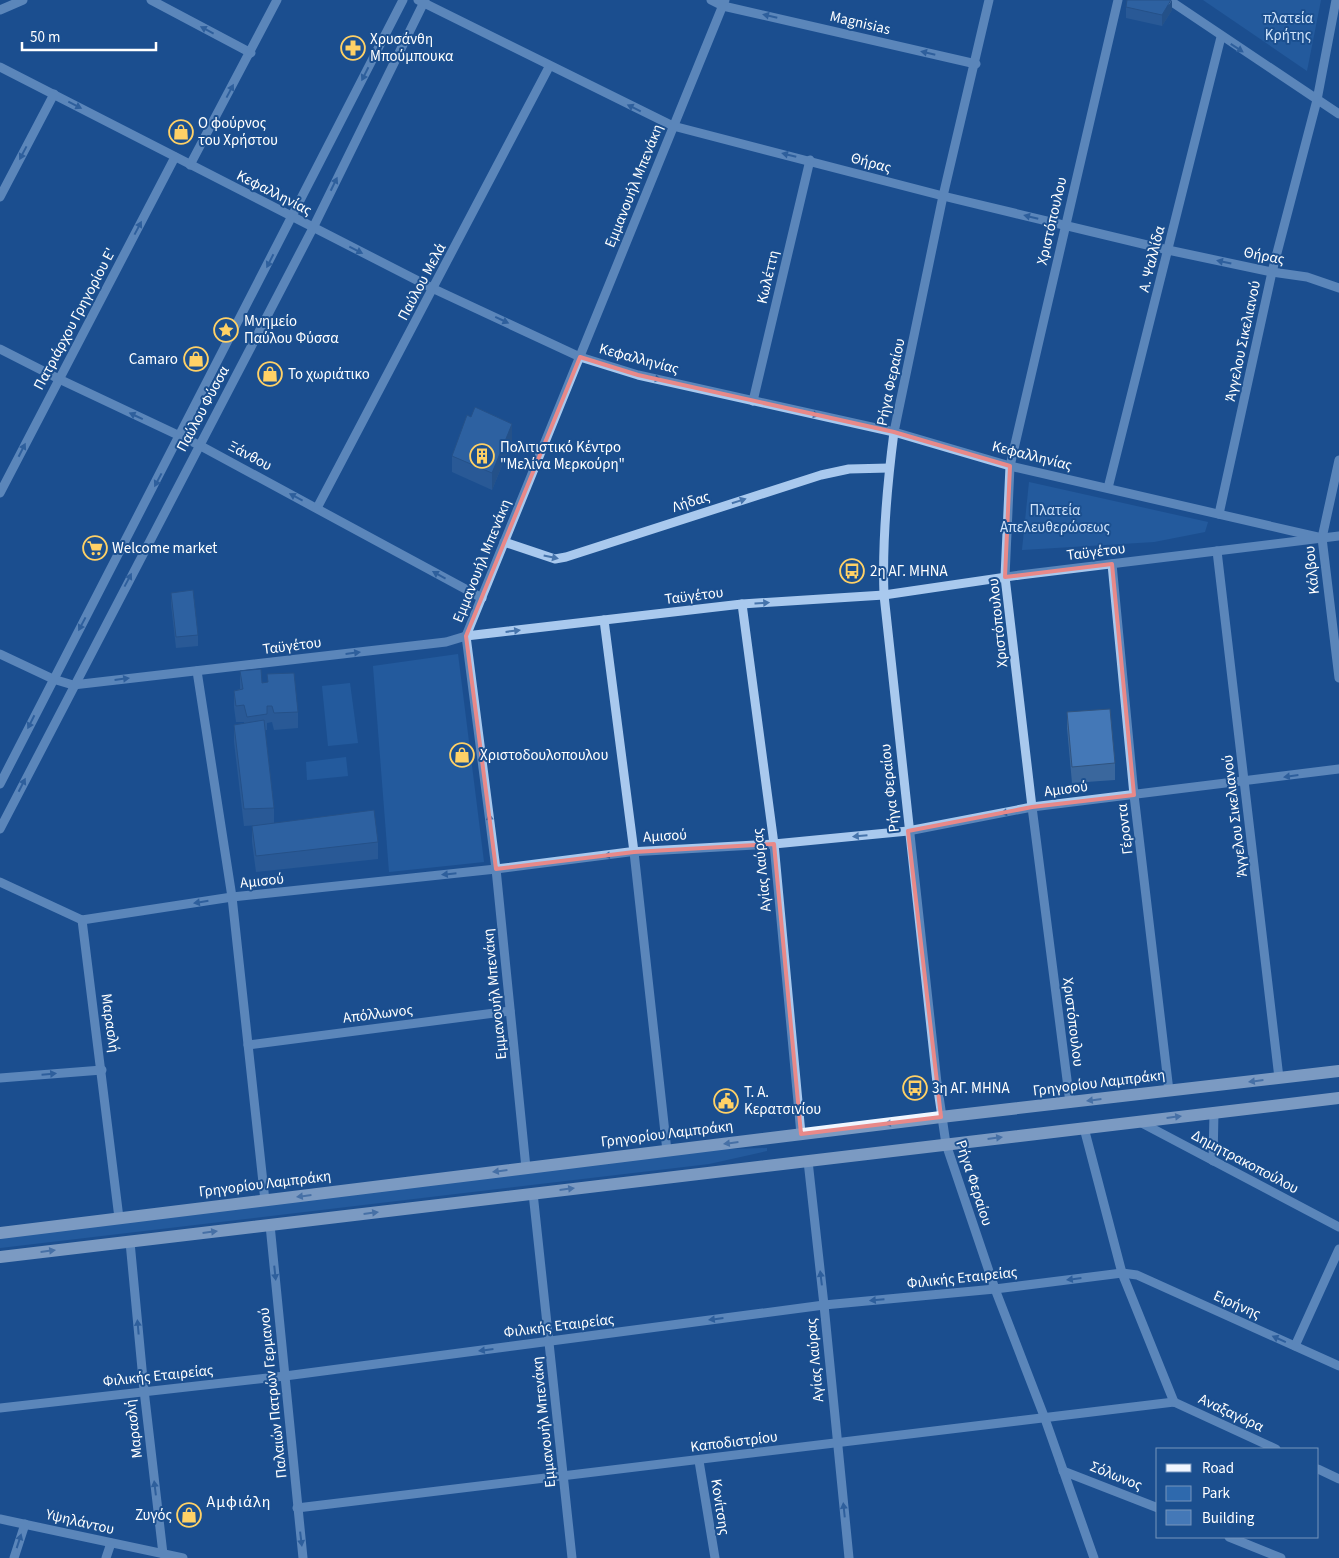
<svg xmlns="http://www.w3.org/2000/svg" width="1339" height="1558" font-family="'Source Sans 3',sans-serif">
<rect width="100%" height="100%" fill="#1b4f8f"/>
<g fill="#2e69ad">
<polygon points="1203,0 1321,0 1307,71"/>
<polygon points="1029,482 1208,522 1205,532 1154,542 1022,550"/>
<polygon points="458,654 484,862 389,872 373,666"/>
<polygon points="350,683 358,743 328,746 322,686"/>
<polygon points="346,757 348,776 307,780 306,762"/>
<polygon points="767,1148 767,1151 709,1164 0,1248 0,1238 667,1151"/>
</g>
<g fill="none" stroke-linecap="round" stroke-linejoin="round">
<g stroke="#a9c9ee" stroke-width="9">
<polyline points="151,0 251,53"/>
<polyline points="418,0 673,126 943,196 1168,250 1272,272 1307,277 1339,288"/>
<polyline points="711,0 723,6 976,64"/>
<path d="M989 0 943 196 894 432C887 486 882 542 884 595L937 1083 946 1144 995 1289 1044 1416 1094 1558"/>
<polyline points="1169,0 1339,114"/>
<polyline points="0,10 23,0"/>
<polyline points="0,67 434,289 580,357 638,375 894,432 1010,466 1322,538"/>
<polyline points="190,165 277,0"/>
<polyline points="0,197 54,94"/>
<polyline points="0,349 59,379 199,445 482,598"/>
<polyline points="753,401 810,160"/>
<polyline points="1339,460 1322,538 1339,678"/>
<polyline points="1108,488 1221,37"/>
<polyline points="0,493 175,157"/>
<polyline points="317,508 549,67"/>
<polyline points="1219,514 1272,272 1317,100 1336,0"/>
<polyline points="504,542 555,559 566,557 821,475 849,469 889,468"/>
<polyline points="1217,551 1279,1078"/>
<polyline points="1112,564 1134,795 1169,1091"/>
<polyline points="742,604 774,844 801,1134"/>
<polyline points="604,620 634,852 667,1151"/>
<polyline points="0,654 53,679 73,685 446,642 466,636 742,604 884,595 1020,575 1339,536"/>
<polyline points="197,671 232,897 265,1201"/>
<polyline points="0,784 403,0"/>
<polyline points="0,829 313,228 425,0"/>
<polyline points="0,882 82,920 232,897 496,869 629,852 774,844 908,831 1032,807 1339,769"/>
<polyline points="82,920 119,1218"/>
<polyline points="248,1045 510,1011"/>
<polyline points="0,1078 102,1070"/>
<polyline points="1070,1103 1032,807 1005,577 1010,466 1118,0"/>
<polyline points="1138,1121 1339,1227"/>
<polyline points="1084,1128 1122,1273 1174,1402"/>
<polyline points="808,1161 824,1305 849,1558"/>
<polyline points="1213,1161 1214,1112"/>
<polyline points="526,1168 496,869 466,636 725,0"/>
<polyline points="533,1193 572,1558"/>
<polyline points="270,1225 303,1558"/>
<polyline points="130,1242 144,1390 163,1554"/>
<polyline points="1295,1346 1339,1249"/>
<polyline points="1174,1402 1276,1449"/>
<polyline points="0,1408 285,1376 824,1305 995,1289 1122,1273 1137,1275 1339,1366"/>
<polyline points="699,1461 715,1558"/>
<polyline points="1318,1469 1339,1479"/>
<polyline points="1063,1471 1158,1508"/>
<polyline points="297,1508 1174,1402"/>
<polyline points="0,1519 183,1558"/>
<polyline points="1229,1537 1281,1558"/>
<polyline points="14,1558 25,1524"/>
<polyline points="106,1558 111,1543"/>
</g>
<g stroke="#f0f6ff" stroke-width="12">
<polyline points="0,1233 941,1117 1339,1071"/>
<polyline points="0,1257 1339,1098"/>
</g>
</g>
<g fill="#3a679d">
<polygon points="1126,7 1172,10 1162,26 1126,18"/>
<polygon points="512,441 492,490 452,472 452,456"/>
<polygon points="171,593 198,635 198,646 176,648 171,604"/>
<polygon points="240,671 262,683 298,712 298,728 274,730 272,722 267,723 267,730 265,730 274,808 274,823 378,842 378,859 256,872 252,842 252,826 261,825 244,826 234,742 234,725 244,723 244,722 236,722 234,707 234,691 240,689"/>
<polygon points="1067,712 1115,763 1115,780 1072,783 1067,728"/>
</g>
<g fill="#305480">
<polygon points="1172,0 1172,10 1162,26 1162,15"/>
<polygon points="512,424 512,441 492,490 492,473"/>
</g>
<g fill="#4478b7" stroke="#305480">
<polygon points="1127,0 1171,0 1162,15 1126,7"/>
<polygon points="475,407 512,424 492,473 452,456 467,415 471,417"/>
<polygon points="193,590 198,635 176,637 171,593"/>
<polygon points="261,669 262,683 268,682 267,674 294,673 298,712 274,713 272,706 267,706 267,714 247,717 244,705 236,706 234,691 243,689 240,671"/>
<polygon points="1110,709 1115,763 1072,767 1067,712"/>
<polygon points="264,720 274,808 244,809 234,725"/>
<polygon points="374,810 378,842 256,856 252,826"/>
</g>
<defs><path id="oneway-solid" d="M-6-.8H1V-3.2L6.5 0L1 3.2V.8H-6Z" transform="scale(1.25)"/></defs>
<g fill="#4674ac">
<use href="#oneway-solid" transform="translate(770 16) rotate(-167)"/>
<use href="#oneway-solid" transform="translate(207 30) rotate(-152)"/>
<use href="#oneway-solid" transform="translate(1237 48) rotate(33)"/>
<use href="#oneway-solid" transform="translate(928 53) rotate(-167)"/>
<use href="#oneway-solid" transform="translate(365 74) rotate(117)"/>
<use href="#oneway-solid" transform="translate(230 91) rotate(-62)"/>
<use href="#oneway-solid" transform="translate(75 105) rotate(27)"/>
<use href="#oneway-solid" transform="translate(634 108) rotate(-154)"/>
<use href="#oneway-solid" transform="translate(23 153) rotate(118)"/>
<use href="#oneway-solid" transform="translate(789 155) rotate(-166)"/>
<use href="#oneway-solid" transform="translate(334 184) rotate(-64)"/>
<use href="#oneway-solid" transform="translate(1031 217) rotate(-166)"/>
<use href="#oneway-solid" transform="translate(138 228) rotate(-62)"/>
<use href="#oneway-solid" transform="translate(356 250) rotate(27)"/>
<use href="#oneway-solid" transform="translate(270 261) rotate(117)"/>
<use href="#oneway-solid" transform="translate(1224 262) rotate(-168)"/>
<use href="#oneway-solid" transform="translate(502 320) rotate(25)"/>
<use href="#oneway-solid" transform="translate(654 378) rotate(13)"/>
<use href="#oneway-solid" transform="translate(812 414) rotate(13)"/>
<use href="#oneway-solid" transform="translate(136 416) rotate(-155)"/>
<use href="#oneway-solid" transform="translate(22 450) rotate(-63)"/>
<use href="#oneway-solid" transform="translate(158 480) rotate(118)"/>
<use href="#oneway-solid" transform="translate(296 497) rotate(-152)"/>
<use href="#oneway-solid" transform="translate(739 501) rotate(-18)"/>
<use href="#oneway-solid" transform="translate(551 557) rotate(12)"/>
<use href="#oneway-solid" transform="translate(439 575) rotate(-151)"/>
<use href="#oneway-solid" transform="translate(128 580) rotate(-62)"/>
<use href="#oneway-solid" transform="translate(762 603) rotate(-3)"/>
<use href="#oneway-solid" transform="translate(82 624) rotate(118)"/>
<use href="#oneway-solid" transform="translate(513 631) rotate(-7)"/>
<use href="#oneway-solid" transform="translate(353 653) rotate(-7)"/>
<use href="#oneway-solid" transform="translate(122 679) rotate(-7)"/>
<use href="#oneway-solid" transform="translate(31 722) rotate(117)"/>
<use href="#oneway-solid" transform="translate(1291 776) rotate(172)"/>
<use href="#oneway-solid" transform="translate(22 785) rotate(-63)"/>
<use href="#oneway-solid" transform="translate(1008 812) rotate(169)"/>
<use href="#oneway-solid" transform="translate(490 821) rotate(-97)"/>
<use href="#oneway-solid" transform="translate(860 836) rotate(175)"/>
<use href="#oneway-solid" transform="translate(611 855) rotate(173)"/>
<use href="#oneway-solid" transform="translate(449 874) rotate(174)"/>
<use href="#oneway-solid" transform="translate(201 902) rotate(171)"/>
<use href="#oneway-solid" transform="translate(49 1074) rotate(-5)"/>
<use href="#oneway-solid" transform="translate(275 1273) rotate(84)"/>
<use href="#oneway-solid" transform="translate(821 1278) rotate(-97)"/>
<use href="#oneway-solid" transform="translate(1074 1279) rotate(173)"/>
<use href="#oneway-solid" transform="translate(877 1300) rotate(175)"/>
<use href="#oneway-solid" transform="translate(716 1319) rotate(173)"/>
<use href="#oneway-solid" transform="translate(138 1327) rotate(-95)"/>
<use href="#oneway-solid" transform="translate(1279 1339) rotate(-156)"/>
<use href="#oneway-solid" transform="translate(486 1350) rotate(173)"/>
<use href="#oneway-solid" transform="translate(155 1488) rotate(-97)"/>
<use href="#oneway-solid" transform="translate(844 1510) rotate(-96)"/>
<use href="#oneway-solid" transform="translate(301 1539) rotate(83)"/>
<use href="#oneway-solid" transform="translate(19 1541) rotate(-72)"/>
</g>
<g fill="#7b9ac1">
<use href="#oneway-solid" transform="translate(1256 1081) rotate(173)"/>
<use href="#oneway-solid" transform="translate(1094 1100) rotate(173)"/>
<use href="#oneway-solid" transform="translate(1174 1117) rotate(-7)"/>
<use href="#oneway-solid" transform="translate(892 1123) rotate(173)"/>
<use href="#oneway-solid" transform="translate(995 1138) rotate(-7)"/>
<use href="#oneway-solid" transform="translate(731 1143) rotate(173)"/>
<use href="#oneway-solid" transform="translate(500 1171) rotate(173)"/>
<use href="#oneway-solid" transform="translate(567 1189) rotate(-7)"/>
<use href="#oneway-solid" transform="translate(304 1196) rotate(173)"/>
<use href="#oneway-solid" transform="translate(371 1213) rotate(-7)"/>
<use href="#oneway-solid" transform="translate(210 1232) rotate(-7)"/>
<use href="#oneway-solid" transform="translate(48 1251) rotate(-7)"/>
</g>
<path d="M0 0H1339V1558H0ZM580 357 638 375 894 432 1010 466 1005 577 1112 564 1134 795 1032 807 908 831 941 1117 801 1134 774 844 634 852 496 869 466 636Z" fill="#1b4f8f" fill-opacity=".55" fill-rule="evenodd"/>
<path fill="none" stroke="#e88989" stroke-width="4" stroke-linejoin="round" d="M580 357 638 375 894 432 1010 466 1005 577 1112 564 1134 795 1032 807 908 831 941 1117 801 1134 774 844 634 852 496 869 466 636Z"/>
<defs>
<g id="pharmacy-ring" transform="scale(1.25)"><circle r="9.5" fill="#1b4f8f" stroke="#ffd166" stroke-width="1.5"/><path d="M-2-6h4v4h4v4h-4v4h-4v-4h-4v-4h4Z" fill="#ffd166"/></g>
<g id="shop-ring" transform="scale(1.25)"><circle r="9.5" fill="#1b4f8f" stroke="#ffd166" stroke-width="1.5"/><path d="M-5-2.5h2.3a2.7 3.5 0 0 1 5.4 0H5L5.5 6h-11ZM-1.5-2.5h3a1.5 2.3 0 0 0-3 0Z" fill="#ffd166"/></g>
<g id="sight-ring" transform="scale(1.25)"><circle r="9.5" fill="#1b4f8f" stroke="#ffd166" stroke-width="1.5"/><path d="M0-6L1.8-2.2L6-1.7L2.9 1.2L3.7 5.4L0 3.3L-3.7 5.4L-2.9 1.2L-6-1.7L-1.8-2.2Z" fill="#ffd166"/></g>
<g id="building-ring" transform="scale(1.25)"><circle r="9.5" fill="#1b4f8f" stroke="#ffd166" stroke-width="1.5"/><path d="M-4-6H4V6H1V3H-1V6H-4ZM-2.5-4.3h1.7v1.8h-1.7ZM.8-4.3h1.7v1.8H.8ZM-2.5-1h1.7V.8h-1.7ZM.8-1h1.7V.8H.8Z" fill="#ffd166"/></g>
<g id="supermarket-ring" transform="scale(1.25)"><circle r="9.5" fill="#1b4f8f" stroke="#ffd166" stroke-width="1.5"/><path d="M-6-5.5h2.5l.6 2H6L4.5 2H-2.5L-4.4-4H-6ZM-1.5 3.2a1.3 1.3 0 1 0 .1 0ZM3 3.2a1.3 1.3 0 1 0 .1 0Z" fill="#ffd166"/></g>
<g id="bus-ring" transform="scale(1.25)"><circle r="9.5" fill="#1b4f8f" stroke="#ffd166" stroke-width="1.5"/><path d="M-5-6H5V4H4V6H2V4H-2V6H-4V4H-5ZM-3.5-4V0h7V-4ZM-3.5 1.2v1.5H-2V1.2ZM2 1.2v1.5H3.5V1.2Z" fill="#ffd166"/></g>
<g id="civic-ring" transform="scale(1.25)"><circle r="9.5" fill="#1b4f8f" stroke="#ffd166" stroke-width="1.5"/><path d="M-.6-6.5H3V-4.5H.6V-3L4-1V1h2V6H-6V1h2V-1L-.6-3ZM-1.2 2.5V6h2.4V2.5Z" fill="#ffd166"/></g>
</defs>
<g fill-rule="evenodd">
<use href="#pharmacy-ring" x="353" y="48"/>
<use href="#shop-ring" x="181" y="132"/>
<use href="#sight-ring" x="226" y="330"/>
<use href="#shop-ring" x="196" y="359"/>
<use href="#shop-ring" x="270" y="374"/>
<use href="#building-ring" x="482" y="456"/>
<use href="#supermarket-ring" x="95" y="548"/>
<use href="#bus-ring" x="852" y="571"/>
<use href="#shop-ring" x="462" y="755"/>
<use href="#bus-ring" x="915" y="1088"/>
<use href="#civic-ring" x="726" y="1101"/>
<use href="#shop-ring" x="189" y="1515"/>
</g>
<g text-anchor="middle" dominant-baseline="central" stroke-width="4" stroke-linejoin="round" paint-order="stroke">
<g font-size="15" fill="#cfe3fa" stroke="#1b4f8f">
<text x="1288" y="18">πλατεία<tspan x="1288" dy="17">Κρήτης</tspan></text>
<text x="1055" y="510">Πλατεία<tspan x="1055" dy="17">Απελευθερώσεως</tspan></text>
</g>
<g font-size="15" fill="#fff" stroke="#1b4f8f">
<text transform="translate(860 23) rotate(13)">Magnisias</text>
<text transform="translate(871 163) rotate(15)">Θήρας</text>
<text transform="translate(634 186) rotate(-68)">Εμμανουήλ Μπενάκη</text>
<text transform="translate(274 193) rotate(27)">Κεφαλληνίας</text>
<text transform="translate(1052 221) rotate(-77)">Χριστόπουλου</text>
<text transform="translate(1264 256) rotate(11)">Θήρας</text>
<text transform="translate(1152 259) rotate(-76)">Α. Ψαλλίδα</text>
<text transform="translate(768 277) rotate(-77)">Κωλέττη</text>
<text transform="translate(422 282) rotate(-62)">Παύλου Μελά</text>
<text transform="translate(75 319) rotate(-62)">Πατριάρχου Γρηγορίου Ε'</text>
<text transform="translate(1243 341) rotate(-78)">Άγγελου Σικελιανού</text>
<text transform="translate(639 359) rotate(15)">Κεφαλληνίας</text>
<text transform="translate(891 382) rotate(-78)">Ρήγα Φεραίου</text>
<text transform="translate(203 409) rotate(-62)">Παύλου Φύσσα</text>
<text transform="translate(250 456) rotate(28)">Ξάνθου</text>
<text transform="translate(1032 456) rotate(14)">Κεφαλληνίας</text>
<text transform="translate(691 502) rotate(-18)">Λήδας</text>
<text transform="translate(1096 552) rotate(-7)">Ταϋγέτου</text>
<text transform="translate(482 561) rotate(-68)">Εμμανουήλ Μπενάκη</text>
<text transform="translate(1312 570) rotate(-96)">Κάλβου</text>
<text transform="translate(694 596) rotate(-7)">Ταϋγέτου</text>
<text transform="translate(998 623) rotate(-96)">Χριστόπουλου</text>
<text transform="translate(292 646) rotate(-7)">Ταϋγέτου</text>
<text transform="translate(890 788) rotate(-96)">Ρήγα Φεραίου</text>
<text transform="translate(1066 789) rotate(-7)">Αμισού</text>
<text transform="translate(1235 816) rotate(-97)">Άγγελου Σικελιανού</text>
<text transform="translate(1125 829) rotate(-97)">Γέροντα</text>
<text transform="translate(665 836) rotate(-3)">Αμισού</text>
<text transform="translate(762 870) rotate(-96)">Αγίας Λαύρας</text>
<text transform="translate(262 881) rotate(-6)">Αμισού</text>
<text transform="translate(495 994) rotate(-96)">Εμμανουήλ Μπενάκη</text>
<text transform="translate(378 1014) rotate(-7)">Απόλλωνος</text>
<text transform="translate(1073 1022) rotate(83)">Χριστόπουλου</text>
<text transform="translate(110 1023) rotate(82)">Μαρασλή</text>
<text transform="translate(1099 1083) rotate(-7)">Γρηγορίου Λαμπράκη</text>
<text transform="translate(667 1134) rotate(-7)">Γρηγορίου Λαμπράκη</text>
<text transform="translate(1245 1162) rotate(28)">Δημητρακοπούλου</text>
<text transform="translate(974 1183) rotate(72)">Ρήγα Φεραίου</text>
<text transform="translate(265 1184) rotate(-7)">Γρηγορίου Λαμπράκη</text>
<text transform="translate(962 1278) rotate(-6)">Φιλικής Εταιρείας</text>
<text transform="translate(1237 1305) rotate(24)">Ειρήνης</text>
<text transform="translate(559 1326) rotate(-7)">Φιλικής Εταιρείας</text>
<text transform="translate(815 1360) rotate(-95)">Αγίας Λαύρας</text>
<text transform="translate(158 1376) rotate(-6)">Φιλικής Εταιρείας</text>
<text transform="translate(273 1393) rotate(-96)">Παλαιών Πατρών Γερμανού</text>
<text transform="translate(1231 1413) rotate(25)">Αναξαγόρα</text>
<text transform="translate(544 1422) rotate(-96)">Εμμανουήλ Μπενάκη</text>
<text transform="translate(134 1429) rotate(-97)">Μαρασλή</text>
<text transform="translate(734 1442) rotate(-7)">Καποδιστρίου</text>
<text transform="translate(1116 1476) rotate(22)">Σόλωνος</text>
<text transform="translate(720 1507) rotate(81)">Κονίτσης</text>
<text transform="translate(80 1522) rotate(13)">Υψηλάντου</text>
</g>
<g font-size="15" fill="#fff" stroke="#1b4f8f" text-anchor="start">
<text x="370" y="39">Χρυσάνθη<tspan x="370" dy="17">Μπούμπουκα</tspan></text>
<text x="198" y="123">Ο φούρνος<tspan x="198" dy="17">του Χρήστου</tspan></text>
<text x="244" y="321">Μνημείο<tspan x="244" dy="17">Παύλου Φύσσα</tspan></text>
<text x="178" y="359" text-anchor="end">Camaro</text>
<text x="288" y="374">Το χωριάτικο</text>
<text x="500" y="447">Πολιτιστικό Κέντρο<tspan x="500" dy="17">"Μελίνα Μερκούρη"</tspan></text>
<text x="112" y="548">Welcome market</text>
<text x="870" y="571">2η ΑΓ. ΜΗΝΑ</text>
<text x="480" y="755">Χριστοδουλοπουλου</text>
<text x="932" y="1088">3η ΑΓ. ΜΗΝΑ</text>
<text x="744" y="1092">Τ. Α.<tspan x="744" dy="17">Κερατσινίου</tspan></text>
<text x="172" y="1515" text-anchor="end">Ζυγός</text>
</g>
<g font-size="16" letter-spacing="1" fill="#fff" stroke="#1b4f8f">
<text x="239" y="1502">Αμφιάλη</text>
</g>
</g>
<rect x="1156" y="1448" width="162" height="90" fill="#1b4f8f" stroke="#7695bc"/>
<rect x="1166" y="1464" width="25" height="8" fill="#f0f6ff" stroke="#7695bc"/>
<text x="1202" y="1473" font-size="15" fill="#ffffff">Road</text>
<rect x="1166" y="1486" width="25" height="15" fill="#2e69ad" stroke="#7695bc"/>
<text x="1202" y="1498" font-size="15" fill="#ffffff">Park</text>
<rect x="1166" y="1510" width="25" height="15" fill="#4478b7" stroke="#7695bc"/>
<text x="1202" y="1523" font-size="15" fill="#ffffff">Building</text>
<path d="M22 42v8h134v-8" fill="none" stroke="#ffffff" stroke-width="2.5"/>
<text x="30" y="42" font-size="15" fill="#ffffff" stroke="#1b4f8f" stroke-width="4" paint-order="stroke">50 m</text>
</svg>
